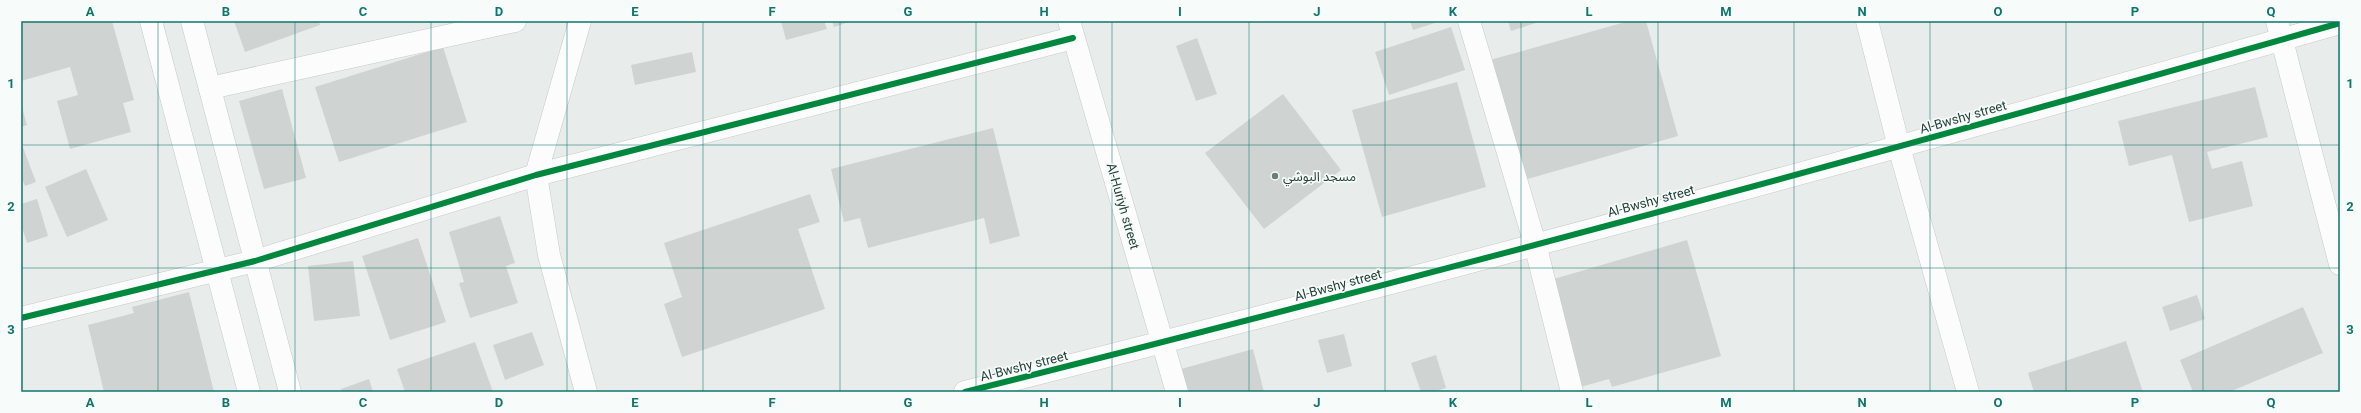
<svg xmlns="http://www.w3.org/2000/svg" width="2361" height="413" font-family="Roboto,'Noto Sans Arabic',sans-serif">
<rect width="100%" height="100%" fill="#e8edeb"/>
<g fill="#cfd4d2">
<polygon points="25,21 112,21 134,100 123,103 131,132 70,149 57,101 78,95 70,67 21,81 21,22"/>
<polygon points="234,21 319,21 320,25 245,52"/>
<polygon points="781,21 824,21 827,29 786,40"/>
<polygon points="832,21 852,21 834,27"/>
<polygon points="1410,21 1441,21 1413,30"/>
<polygon points="1508,21 1542,21 1511,31"/>
<polygon points="1629,21 1646,21 1678,136 1524,180 1490,60"/>
<polygon points="1451,27 1465,70 1389,95 1375,52"/>
<polygon points="1197,38 1217,94 1196,101 1176,46"/>
<polygon points="443,47 467,122 339,162 315,87"/>
<polygon points="692,52 696,72 635,85 631,65"/>
<polygon points="1457,82 1486,187 1382,217 1352,110"/>
<polygon points="2255,87 2268,137 2207,152 2212,169 2242,161 2253,206 2189,222 2172,155 2129,166 2118,121"/>
<polygon points="282,89 306,178 264,189 239,101"/>
<polygon points="1283,94 1341,170 1264,229 1205,153"/>
<polygon points="21,104 27,125 21,127"/>
<polygon points="993,128 1020,236 990,244 984,218 868,248 860,218 844,222 831,169"/>
<polygon points="21,142 36,182 25,186 21,176"/>
<polygon points="86,169 108,220 67,237 45,187"/>
<polygon points="810,194 820,222 798,229 825,309 682,357 664,304 682,297 664,243"/>
<polygon points="37,199 48,236 27,243 21,224 21,204"/>
<polygon points="500,216 515,263 506,266 518,303 470,318 459,283 464,282 449,232"/>
<polygon points="418,238 446,322 390,340 362,256"/>
<polygon points="1687,240 1721,356 1612,387 1609,379 1577,388 1547,281"/>
<polygon points="353,261 360,316 314,321 308,266"/>
<polygon points="189,292 214,392 104,392 88,325 134,313 132,307"/>
<polygon points="2197,295 2205,319 2170,331 2162,307"/>
<polygon points="2303,307 2323,353 2229,392 2193,392 2180,360"/>
<polygon points="532,332 544,365 505,380 493,345"/>
<polygon points="1344,334 1352,366 1327,373 1318,340"/>
<polygon points="2126,341 2143,392 2034,392 2028,373"/>
<polygon points="475,342 493,392 405,392 397,369"/>
<polygon points="1253,349 1264,392 1187,392 1181,369"/>
<polygon points="1436,355 1446,388 1433,392 1421,392 1411,363"/>
<polygon points="369,379 373,392 342,392 341,389"/>
</g>
<g fill="none" stroke-linecap="round" stroke-linejoin="round">
<g stroke="#c5cac8" stroke-width="23">
<g id="street">
<polyline points="580,21 536,175 549,255 586,392"/>
<polyline points="1469,21 1535,244 1572,392"/>
<polyline points="1867,21 1899,147 1968,392"/>
<polyline points="2277,21 2340,264"/>
<polyline points="210,88 515,21"/>
<polyline points="21,318 255,261 536,175 1073,38"/>
<path d="M965 392C1425 277 1884 153 2340 23"/>
</g>
</g>
<g stroke="#c3cbc8" stroke-width="23">
<g id="secondary">
<polyline points="151,21 249,392"/>
<polyline points="192,21 290,392"/>
<polyline points="1069,21 1177,392"/>
</g>
</g>
<use href="#street" stroke="#fcfcfc" stroke-width="22"/>
<use href="#secondary" stroke="#fcfcfc" stroke-width="22"/>
<g stroke="#f7fbf9" stroke-width="8">
<g id="cycleway">
<polyline points="21,318 255,261 536,175 1073,38"/>
<path d="M965 392C1425 277 1884 153 2340 23"/>
</g>
</g>
<use href="#cycleway" stroke="#00873e" stroke-width="6"/>
</g>
<path fill="none" stroke="#0f766e" stroke-width="1" stroke-opacity="0.55" d="M158 21V392M295 21V392M431 21V392M567 21V392M703 21V392M840 21V392M976 21V392M1112 21V392M1249 21V392M1385 21V392M1521 21V392M1658 21V392M1794 21V392M1930 21V392M2066 21V392M2203 21V392M21 145H2340M21 268H2340"/>
<circle fill="#697e78" stroke="#f7fbf9" stroke-width="1.5" cx="1275" cy="176" r="4"/>
<g text-anchor="middle" dominant-baseline="central" stroke-width="3.5" stroke-linejoin="round" paint-order="stroke">
<g font-size="13" fill="#24423a" stroke="#f7fbf9">
<text transform="translate(1963 117) rotate(-16)">Al-Bwshy street</text>
<text transform="translate(1651 201) rotate(-15)">Al-Bwshy street</text>
<text transform="translate(1123 206) rotate(74)">Al-Huriyh street</text>
<text transform="translate(1338 285) rotate(-15)">Al-Bwshy street</text>
<text transform="translate(1024 366) rotate(-14)">Al-Bwshy street</text>
</g>
<g font-size="13" fill="#24423a" stroke="#f7fbf9" text-anchor="start">
<text x="1283" y="176">مسجد البوشي</text>
</g>
</g>
<rect width="2361" height="413" fill="none" stroke="#f7fbf9" stroke-width="44"/>
<rect x="22" y="22" width="2317" height="369" fill="none" stroke="#0f766e" stroke-width="1.5"/>
<g font-size="13" text-anchor="middle" font-weight="bold" fill="#0f766e">
<text x="90" y="16">A</text>
<text x="226" y="16">B</text>
<text x="363" y="16">C</text>
<text x="499" y="16">D</text>
<text x="635" y="16">E</text>
<text x="772" y="16">F</text>
<text x="908" y="16">G</text>
<text x="1044" y="16">H</text>
<text x="1180" y="16">I</text>
<text x="1317" y="16">J</text>
<text x="1453" y="16">K</text>
<text x="1589" y="16">L</text>
<text x="1726" y="16">M</text>
<text x="1862" y="16">N</text>
<text x="1998" y="16">O</text>
<text x="2135" y="16">P</text>
<text x="2271" y="16">Q</text>
<text x="11" y="88">1</text>
<text x="2350" y="88">1</text>
<text x="11" y="211">2</text>
<text x="2350" y="211">2</text>
<text x="11" y="334">3</text>
<text x="2350" y="334">3</text>
<text x="90" y="407">A</text>
<text x="226" y="407">B</text>
<text x="363" y="407">C</text>
<text x="499" y="407">D</text>
<text x="635" y="407">E</text>
<text x="772" y="407">F</text>
<text x="908" y="407">G</text>
<text x="1044" y="407">H</text>
<text x="1180" y="407">I</text>
<text x="1317" y="407">J</text>
<text x="1453" y="407">K</text>
<text x="1589" y="407">L</text>
<text x="1726" y="407">M</text>
<text x="1862" y="407">N</text>
<text x="1998" y="407">O</text>
<text x="2135" y="407">P</text>
<text x="2271" y="407">Q</text>
</g>
</svg>
